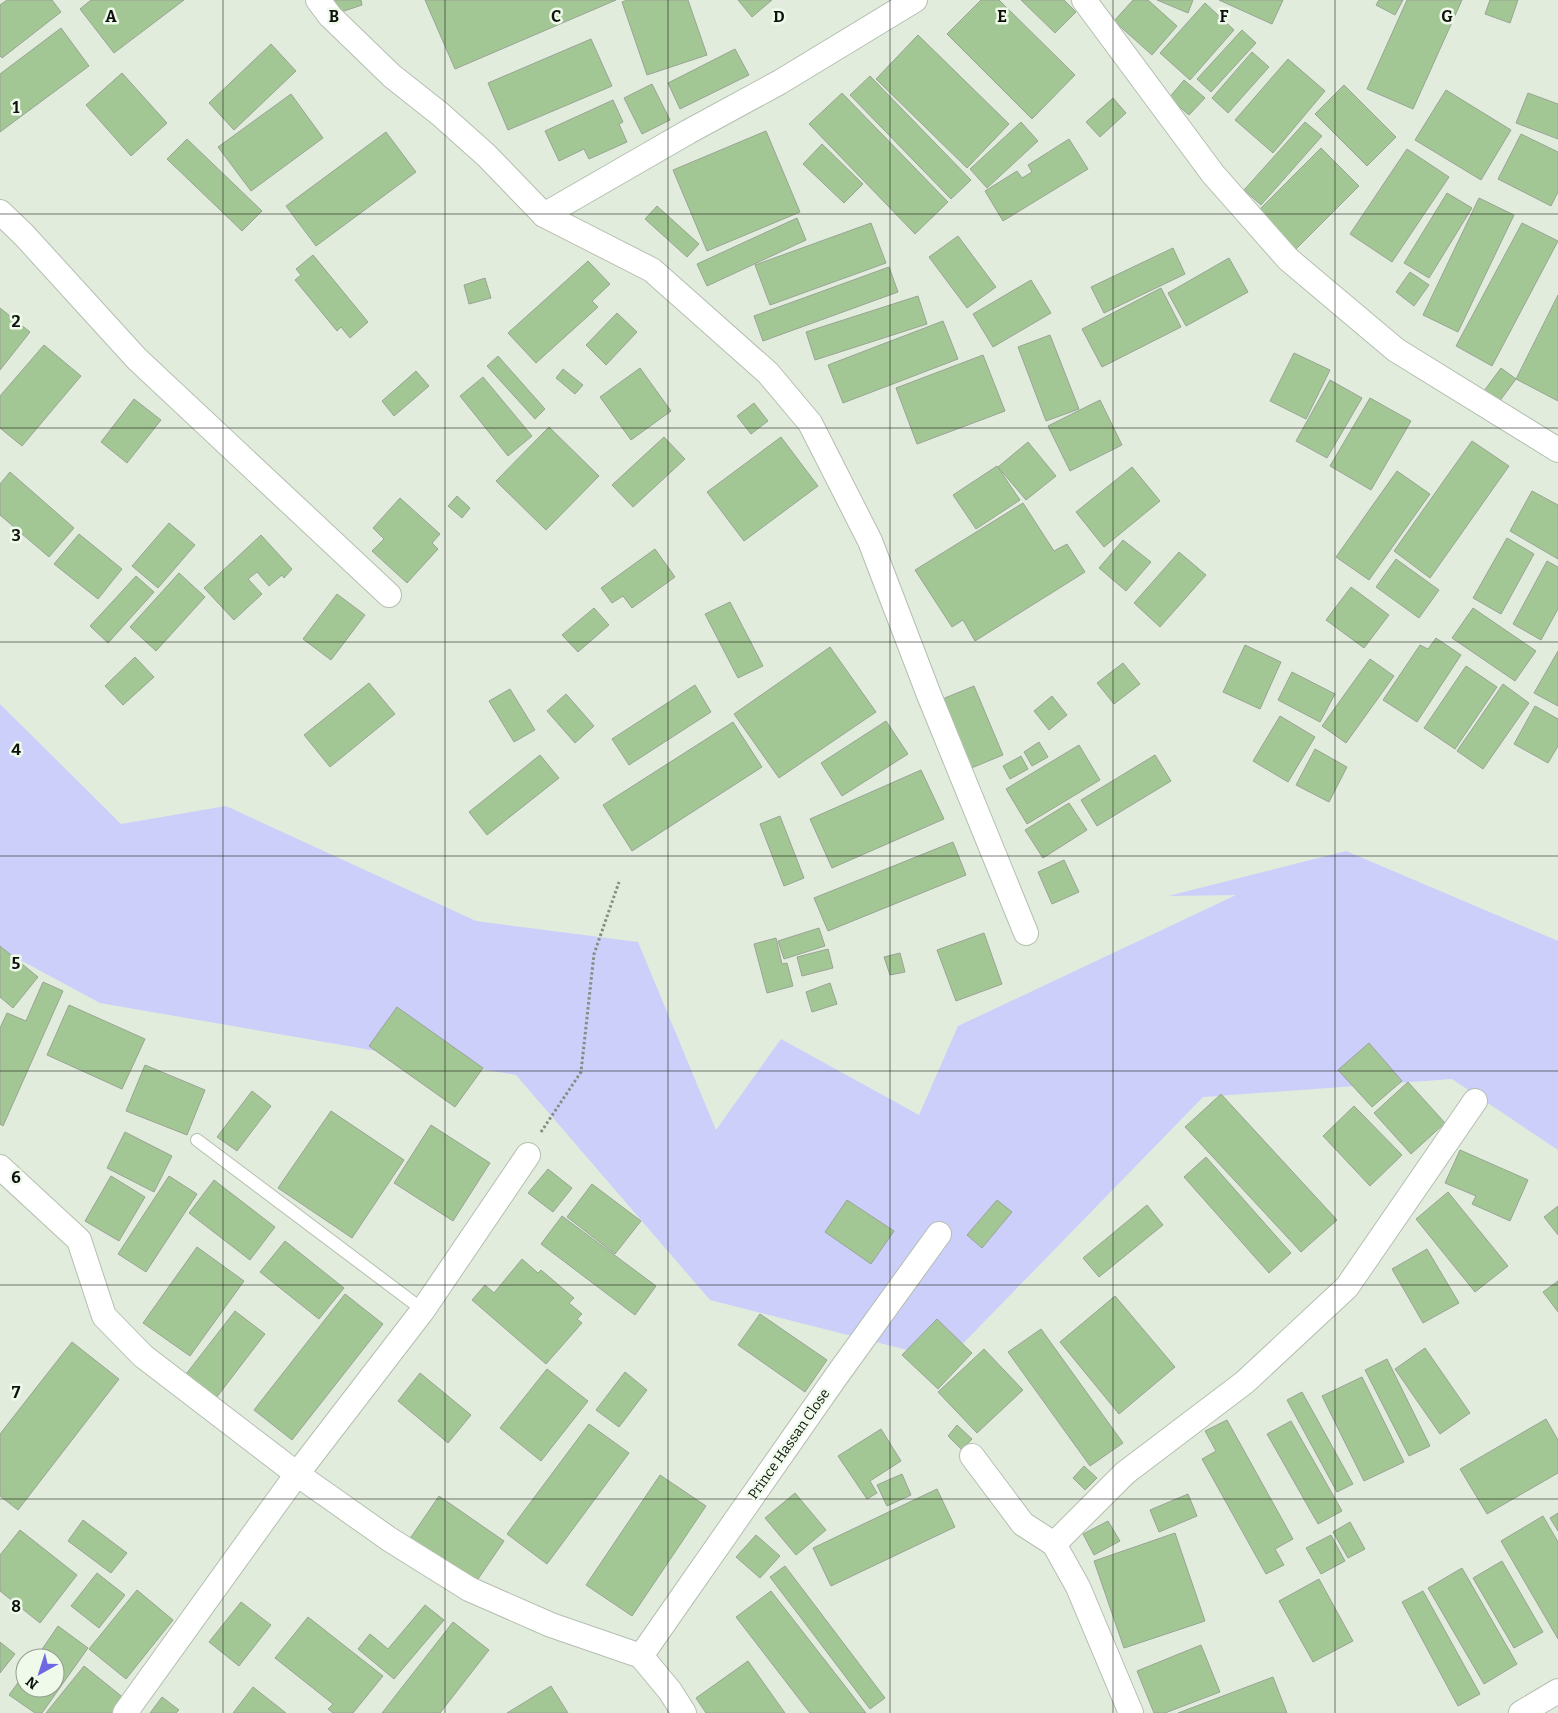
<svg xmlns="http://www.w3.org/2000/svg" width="1558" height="1713" font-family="Bitter,serif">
<rect width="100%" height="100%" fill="#e1ecdd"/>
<polygon fill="#cbcffa" points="0,704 121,824 226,806 476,921 638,942 716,1130 781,1039 919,1115 958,1026 1236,895 1168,896 1346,851 1558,941 1558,1150 1452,1079 1203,1097 947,1360 710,1300 516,1075 100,1003 0,949"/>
<g fill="#a3c794" stroke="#99a495">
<polygon points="7,0 52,0 61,12 2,58 0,56 0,5"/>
<polygon points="91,0 184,0 114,53 80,9"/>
<polygon points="333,0 361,0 362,5 338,13"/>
<polygon points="425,0 616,0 455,69"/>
<polygon points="627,0 688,0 707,55 647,75 622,2"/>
<polygon points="738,0 772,0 752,17"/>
<polygon points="981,0 999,0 1075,75 1032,119 947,34"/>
<polygon points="1021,0 1064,0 1076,12 1055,33"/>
<polygon points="1133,0 1148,0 1177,26 1152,55 1114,21"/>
<polygon points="1157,0 1193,0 1188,13"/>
<polygon points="1219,0 1283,0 1272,24"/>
<polygon points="1379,0 1403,0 1395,15 1376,5"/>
<polygon points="1407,0 1462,0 1413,109 1367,89"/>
<polygon points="1490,0 1518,0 1510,23 1485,14"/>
<polygon points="1205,3 1234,30 1190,80 1160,53"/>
<polygon points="61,28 89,66 0,132 0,74"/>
<polygon points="1242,30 1256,43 1211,92 1197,79"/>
<polygon points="918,35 1009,124 967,168 876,79"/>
<polygon points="591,39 612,86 508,130 488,83"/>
<polygon points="271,44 296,71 234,130 209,103"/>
<polygon points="735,49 749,75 680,109 668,83"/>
<polygon points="1252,52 1269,67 1228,113 1212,98"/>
<polygon points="1288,59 1325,91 1273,153 1235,120"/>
<polygon points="122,73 167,123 131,156 86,105"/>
<polygon points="870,76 971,180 951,199 850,95"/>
<polygon points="1184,80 1205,98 1189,115 1169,98"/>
<polygon points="652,84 670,120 642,134 624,98"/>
<polygon points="1344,85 1396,137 1367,166 1315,114"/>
<polygon points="1446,90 1511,130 1481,180 1415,140"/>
<polygon points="842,93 948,202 915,234 809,124"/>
<polygon points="1528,93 1558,104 1558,139 1516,123"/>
<polygon points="291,94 323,138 251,191 218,147"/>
<polygon points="1113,98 1126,113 1100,137 1086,122"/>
<polygon points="613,100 623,122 619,124 627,142 589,159 584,149 559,161 545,131"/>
<polygon points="1021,122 1038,141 987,188 970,169"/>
<polygon points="1305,122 1322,136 1261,205 1244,190"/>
<polygon points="766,131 800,212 707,251 673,170"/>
<polygon points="386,132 416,172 316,246 286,206"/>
<polygon points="1521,134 1558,152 1558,192 1551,206 1498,179"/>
<polygon points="187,139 262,211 242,231 167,159"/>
<polygon points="1069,139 1088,169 1003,221 985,191 1017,171 1022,178 1032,172 1028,165"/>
<polygon points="822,144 863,184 844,203 803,164"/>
<polygon points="1321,148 1359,186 1293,252 1255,214"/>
<polygon points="1407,149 1449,177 1392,262 1350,234"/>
<polygon points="1447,193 1472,208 1429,278 1404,263"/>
<polygon points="1479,198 1514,215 1458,332 1423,315"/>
<polygon points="657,206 699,244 687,257 645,219"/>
<polygon points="797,218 806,240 707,286 697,264"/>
<polygon points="871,223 886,263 770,305 755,265"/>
<polygon points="1522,223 1558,241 1492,366 1456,346"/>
<polygon points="958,236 996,287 967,308 929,257"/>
<polygon points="1173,248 1185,274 1104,313 1091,287"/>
<polygon points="313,255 368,322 350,338 341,327 337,331 295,280 301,275 296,269"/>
<polygon points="1229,258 1248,292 1186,326 1168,293"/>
<polygon points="588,261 610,284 592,301 598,307 536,363 508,333"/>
<polygon points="889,267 898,292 763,341 754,316"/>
<polygon points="1410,272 1429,285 1414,306 1396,292"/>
<polygon points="485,278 491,298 469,304 464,285"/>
<polygon points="1031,280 1051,313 993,347 973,314"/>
<polygon points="1161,288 1181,327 1102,367 1082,329"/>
<polygon points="1558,295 1558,401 1516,379"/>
<polygon points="918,296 927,324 815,360 806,332"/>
<polygon points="0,308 30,332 0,370"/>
<polygon points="617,313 637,332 606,365 586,345"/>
<polygon points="943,321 958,359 843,403 828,365"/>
<polygon points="1050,335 1079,409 1046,421 1018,347"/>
<polygon points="44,345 81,376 22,446 0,428 0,396"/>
<polygon points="1294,353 1330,370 1306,419 1270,401"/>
<polygon points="983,355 1005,411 917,444 896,388"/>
<polygon points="498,356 545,409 535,419 487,366"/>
<polygon points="640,368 671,411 631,440 600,397"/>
<polygon points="1501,368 1516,379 1499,402 1484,391"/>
<polygon points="563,369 583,385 575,394 556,378"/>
<polygon points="416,371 429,386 394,416 382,401"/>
<polygon points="483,377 532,436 508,456 460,396"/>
<polygon points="1330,380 1362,398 1327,458 1296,441"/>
<polygon points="1370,398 1411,421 1371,490 1330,466"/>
<polygon points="134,399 161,420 127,463 101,442"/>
<polygon points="1100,400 1122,445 1070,471 1048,426"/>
<polygon points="754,403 768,421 751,434 737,416"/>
<polygon points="549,427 599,476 546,530 496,481"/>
<polygon points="664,437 685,459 633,507 612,485"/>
<polygon points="781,437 818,486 744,541 707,492"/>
<polygon points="1472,441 1509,466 1430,578 1394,551"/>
<polygon points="1028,442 1056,476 1026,500 998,467"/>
<polygon points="997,466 1020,500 976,529 953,495"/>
<polygon points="1132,467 1160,501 1104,547 1076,512"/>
<polygon points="1397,471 1430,494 1369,580 1336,557"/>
<polygon points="10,472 74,528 49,557 0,515 0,484"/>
<polygon points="1532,491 1558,505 1558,559 1510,531"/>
<polygon points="457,496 470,508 462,518 448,506"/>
<polygon points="400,498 440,534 432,543 438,549 407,583 372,551 384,539 373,528"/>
<polygon points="1023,503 1054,551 1067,544 1085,572 975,641 963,620 952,627 915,570"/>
<polygon points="169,523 195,545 158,588 132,566"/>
<polygon points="79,534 122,569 98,599 54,564"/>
<polygon points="261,535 292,569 284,578 282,575 269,586 257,572 248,579 262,594 234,620 204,588"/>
<polygon points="1507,538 1534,554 1501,614 1473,598"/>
<polygon points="1123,540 1151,562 1126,591 1099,568"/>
<polygon points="655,549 675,577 632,608 623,596 612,603 601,588"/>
<polygon points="1179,552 1206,575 1160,627 1134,603"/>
<polygon points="1396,559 1439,590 1419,618 1376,587"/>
<polygon points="1547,561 1558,567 1558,609 1541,640 1513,624"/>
<polygon points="179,573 205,597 156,651 130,627"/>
<polygon points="136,576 154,592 108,643 90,626"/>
<polygon points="1351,587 1389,615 1364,648 1326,620"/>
<polygon points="337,594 365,615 331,660 303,639"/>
<polygon points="730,602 763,666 738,678 705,614"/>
<polygon points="594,608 609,625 578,652 562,635"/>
<polygon points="1473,608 1536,651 1515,681 1452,638"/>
<polygon points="1436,638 1461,655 1417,722 1383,700 1420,645 1428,649"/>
<polygon points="1245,645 1281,662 1260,709 1223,692"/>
<polygon points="830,647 876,712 779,778 734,714"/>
<polygon points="1558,651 1558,706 1534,693"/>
<polygon points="135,657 154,677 123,705 105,686"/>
<polygon points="1370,659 1394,676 1346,743 1322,726"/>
<polygon points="1123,663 1140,684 1114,704 1097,683"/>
<polygon points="1466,666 1497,687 1455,749 1424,728"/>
<polygon points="1292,672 1335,694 1320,722 1278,700"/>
<polygon points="369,683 395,714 330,767 304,735"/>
<polygon points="1503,684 1529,703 1483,769 1457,751"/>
<polygon points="695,685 711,712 629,765 612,739"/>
<polygon points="974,686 1003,755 969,769 940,700"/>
<polygon points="510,689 535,730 514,742 489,701"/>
<polygon points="566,694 594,726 575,743 547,711"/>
<polygon points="1052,696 1067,715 1049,730 1034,711"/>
<polygon points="1535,706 1558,719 1558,746 1548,763 1514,744"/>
<polygon points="1280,716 1315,737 1288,782 1253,761"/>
<polygon points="886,721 908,754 842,796 821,763"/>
<polygon points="733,722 762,767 632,851 603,805"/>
<polygon points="1039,742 1048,757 1032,766 1024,752"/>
<polygon points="1079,745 1100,780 1027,824 1006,789"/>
<polygon points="1315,749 1347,767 1329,802 1296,785"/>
<polygon points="540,755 559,778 487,835 469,812"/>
<polygon points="1155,755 1171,781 1097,826 1081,800"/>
<polygon points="1021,756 1028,769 1010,779 1003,766"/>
<polygon points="921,770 944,819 832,868 810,819"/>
<polygon points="1069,803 1087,830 1043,858 1025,830"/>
<polygon points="780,816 804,878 784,886 760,824"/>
<polygon points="953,842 966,875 828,931 814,898"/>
<polygon points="1064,860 1079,892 1052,904 1038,872"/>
<polygon points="819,928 825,946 784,959 778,941"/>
<polygon points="984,933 1002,984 956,1001 937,950"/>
<polygon points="776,938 782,964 787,963 793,986 767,993 754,944"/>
<polygon points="0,946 38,977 13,1008 0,997"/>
<polygon points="828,949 833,968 802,976 797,957"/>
<polygon points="900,953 905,972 890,975 884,957"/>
<polygon points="43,982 63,991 3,1126 0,1124 0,1028 7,1013 26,1021"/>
<polygon points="830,983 837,1004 812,1012 806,992"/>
<polygon points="69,1005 145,1039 122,1089 47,1055"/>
<polygon points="397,1007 483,1068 455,1107 369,1046"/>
<polygon points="1369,1043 1402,1081 1372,1107 1338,1070"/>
<polygon points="145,1065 205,1090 187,1135 126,1111"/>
<polygon points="1408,1082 1445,1123 1411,1154 1374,1113"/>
<polygon points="252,1091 271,1106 237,1151 217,1137"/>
<polygon points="1221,1094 1337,1220 1301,1252 1185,1127"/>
<polygon points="1354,1106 1402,1155 1370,1186 1323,1136"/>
<polygon points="331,1111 404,1160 352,1238 278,1188"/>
<polygon points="431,1125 490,1163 453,1221 394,1183"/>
<polygon points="125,1132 172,1156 154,1192 107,1168"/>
<polygon points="1460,1150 1528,1180 1510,1221 1472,1204 1476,1196 1445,1183"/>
<polygon points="1206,1157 1291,1253 1269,1273 1184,1177"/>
<polygon points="548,1169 572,1188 553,1212 528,1193"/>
<polygon points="111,1176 145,1197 119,1241 85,1221"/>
<polygon points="169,1176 197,1194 146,1272 118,1254"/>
<polygon points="214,1180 275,1227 250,1260 189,1213"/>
<polygon points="592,1184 641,1221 615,1254 567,1217"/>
<polygon points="1448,1192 1508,1266 1475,1292 1416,1219"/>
<polygon points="847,1200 894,1231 871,1264 825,1232"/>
<polygon points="997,1200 1012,1212 982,1248 967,1235"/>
<polygon points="1147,1205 1163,1225 1099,1277 1083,1258"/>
<polygon points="1558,1206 1558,1235 1544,1217"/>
<polygon points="562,1216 656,1286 635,1315 541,1244"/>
<polygon points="285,1241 344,1288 319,1319 260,1272"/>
<polygon points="197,1247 244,1281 190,1356 143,1323"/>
<polygon points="1427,1249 1459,1303 1423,1323 1392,1269"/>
<polygon points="522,1259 538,1273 541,1270 574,1298 569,1303 582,1314 577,1319 582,1323 546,1364 472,1300 485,1285 494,1293"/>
<polygon points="1558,1281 1558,1312 1543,1292"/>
<polygon points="345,1294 383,1324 292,1440 254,1410"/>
<polygon points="1115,1296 1175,1367 1119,1414 1060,1342"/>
<polygon points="235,1311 265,1334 213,1402 183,1378"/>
<polygon points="760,1314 827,1360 805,1392 738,1345"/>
<polygon points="937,1319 972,1353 938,1389 902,1355"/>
<polygon points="1041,1329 1123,1443 1090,1466 1008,1352"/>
<polygon points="72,1342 119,1379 18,1510 0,1496 0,1434"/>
<polygon points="1425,1348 1470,1413 1440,1434 1395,1369"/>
<polygon points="984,1349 1023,1390 977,1433 938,1392"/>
<polygon points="1387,1359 1430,1446 1409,1456 1365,1370"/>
<polygon points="547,1369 588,1401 541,1461 500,1428"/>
<polygon points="625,1372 647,1390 619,1427 596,1410"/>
<polygon points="420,1373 471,1415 448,1443 398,1401"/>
<polygon points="1362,1377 1404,1462 1364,1481 1322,1396"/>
<polygon points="1302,1392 1353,1484 1337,1492 1287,1400"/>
<polygon points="1546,1419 1558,1440 1558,1473 1487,1514 1460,1469"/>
<polygon points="1227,1420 1293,1539 1275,1549 1284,1565 1266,1574 1202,1459 1216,1451 1205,1431"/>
<polygon points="1291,1421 1342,1511 1318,1524 1267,1434"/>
<polygon points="589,1424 629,1453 547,1564 507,1534"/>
<polygon points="957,1425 972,1439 962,1450 948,1436"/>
<polygon points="881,1429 901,1461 870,1481 877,1493 867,1499 838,1456"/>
<polygon points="1084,1466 1097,1478 1085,1490 1073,1478"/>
<polygon points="902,1474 911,1495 887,1506 877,1485"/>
<polygon points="660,1475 706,1506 632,1616 586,1585"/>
<polygon points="937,1489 955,1527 831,1586 813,1548"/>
<polygon points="795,1493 826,1530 796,1555 765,1518"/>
<polygon points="1188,1494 1197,1516 1159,1532 1150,1510"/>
<polygon points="439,1496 504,1541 474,1585 409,1540"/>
<polygon points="1558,1513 1558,1531 1550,1518"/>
<polygon points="1543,1516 1558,1542 1558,1639 1501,1541"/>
<polygon points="83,1520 127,1553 111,1573 68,1541"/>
<polygon points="1108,1521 1120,1541 1094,1555 1083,1534"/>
<polygon points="1350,1522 1365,1549 1348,1558 1333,1532"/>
<polygon points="20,1530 77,1575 40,1623 0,1591 0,1555"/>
<polygon points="1175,1533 1205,1621 1124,1648 1094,1561"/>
<polygon points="756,1535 780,1556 760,1578 736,1557"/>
<polygon points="1331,1535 1345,1561 1321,1574 1306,1548"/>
<polygon points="1502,1561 1543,1632 1514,1648 1473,1578"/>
<polygon points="785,1566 885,1698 870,1709 770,1577"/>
<polygon points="1462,1568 1517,1664 1484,1684 1428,1588"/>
<polygon points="97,1573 125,1595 99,1628 71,1606"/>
<polygon points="1319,1579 1353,1641 1313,1662 1279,1601"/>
<polygon points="137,1590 173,1620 126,1679 89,1649"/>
<polygon points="771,1591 866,1713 810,1713 736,1617"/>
<polygon points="1423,1591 1480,1694 1458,1706 1402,1602"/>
<polygon points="241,1602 271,1625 239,1666 209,1642"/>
<polygon points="425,1605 444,1620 394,1679 358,1649 370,1634 388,1649"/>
<polygon points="308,1617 383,1676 353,1713 333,1713 328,1709 333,1704 275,1658"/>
<polygon points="453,1622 489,1650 440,1713 382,1713"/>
<polygon points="58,1626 88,1648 42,1713 35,1713 9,1695 25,1673 25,1688 55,1688 55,1658 36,1658"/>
<polygon points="0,1642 15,1654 0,1673"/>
<polygon points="1201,1645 1220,1692 1165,1713 1154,1713 1137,1671"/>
<polygon points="748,1661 785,1713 706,1713 696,1698"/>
<polygon points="84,1666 125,1699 115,1713 46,1713"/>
<polygon points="1273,1677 1287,1713 1178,1713"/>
<polygon points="551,1686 568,1713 507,1713"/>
<polygon points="253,1687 286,1713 233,1713"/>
<polygon points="162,1697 179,1710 176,1713 150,1713"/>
</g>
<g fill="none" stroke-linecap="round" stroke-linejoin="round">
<g stroke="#b4bfb0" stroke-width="14">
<polyline id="lane" points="197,1140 423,1310"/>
</g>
<g stroke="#b4bfb0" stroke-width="26">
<g id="street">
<polyline points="318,0 330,16 392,76 440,114 486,155 544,215 652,270 768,373 810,423 870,541 929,695 1026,933"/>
<polyline points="1084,0 1213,174 1288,259 1396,350 1558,450"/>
<polyline points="0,212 24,235 137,359 389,595"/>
<polyline points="544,215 688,132 780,82 915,0"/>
<polyline points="0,1167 79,1240 104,1316 143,1356 297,1474 389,1539 469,1589 551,1625 641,1656 670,1691 684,1713"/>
<polyline points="972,1456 1023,1524 1054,1544 1078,1587 1131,1713"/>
<polyline points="1054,1544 1125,1473 1245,1382 1347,1287 1475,1101"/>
<polyline points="641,1656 835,1378 939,1234"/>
<polyline points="125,1713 297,1474 423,1310 528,1155"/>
<polyline points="1521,1713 1558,1691"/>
</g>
</g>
<polyline stroke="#858d82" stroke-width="3" stroke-dasharray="2.5 2.5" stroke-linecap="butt" points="541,1132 581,1072 594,954 619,882"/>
<use href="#lane" stroke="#fff" stroke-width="12"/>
<use href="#street" stroke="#fff" stroke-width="24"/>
</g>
<path fill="none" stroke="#0e120d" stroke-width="1" stroke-opacity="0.55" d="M223 0V1713M445 0V1713M668 0V1713M890 0V1713M1113 0V1713M1335 0V1713M0 214H1558M0 428H1558M0 642H1558M0 856H1558M0 1071H1558M0 1285H1558M0 1499H1558"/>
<g text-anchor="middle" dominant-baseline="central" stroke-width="5" stroke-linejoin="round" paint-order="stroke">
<g font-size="14" fill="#0e120d" stroke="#effaea">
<text transform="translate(789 1444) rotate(-55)">Prince Hassan Close</text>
</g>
</g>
<g font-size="16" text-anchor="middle" font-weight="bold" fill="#0e120d" stroke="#effaea" stroke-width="5" stroke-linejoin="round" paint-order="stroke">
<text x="111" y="22">A</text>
<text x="334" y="22">B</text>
<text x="556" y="22">C</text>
<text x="779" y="22">D</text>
<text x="1002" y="22">E</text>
<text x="1224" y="22">F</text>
<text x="1447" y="22">G</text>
<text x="16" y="113">1</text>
<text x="16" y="327">2</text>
<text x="16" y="541">3</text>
<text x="16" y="755">4</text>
<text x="16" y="969">5</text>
<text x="16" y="1183">6</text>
<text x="16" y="1398">7</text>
<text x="16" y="1612">8</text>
</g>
<g transform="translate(40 1673) rotate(219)"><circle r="24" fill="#effaea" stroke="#959d92"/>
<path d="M0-4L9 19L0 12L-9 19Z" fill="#6e69e3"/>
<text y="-8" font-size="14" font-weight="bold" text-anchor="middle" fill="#0e120d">N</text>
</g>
</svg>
